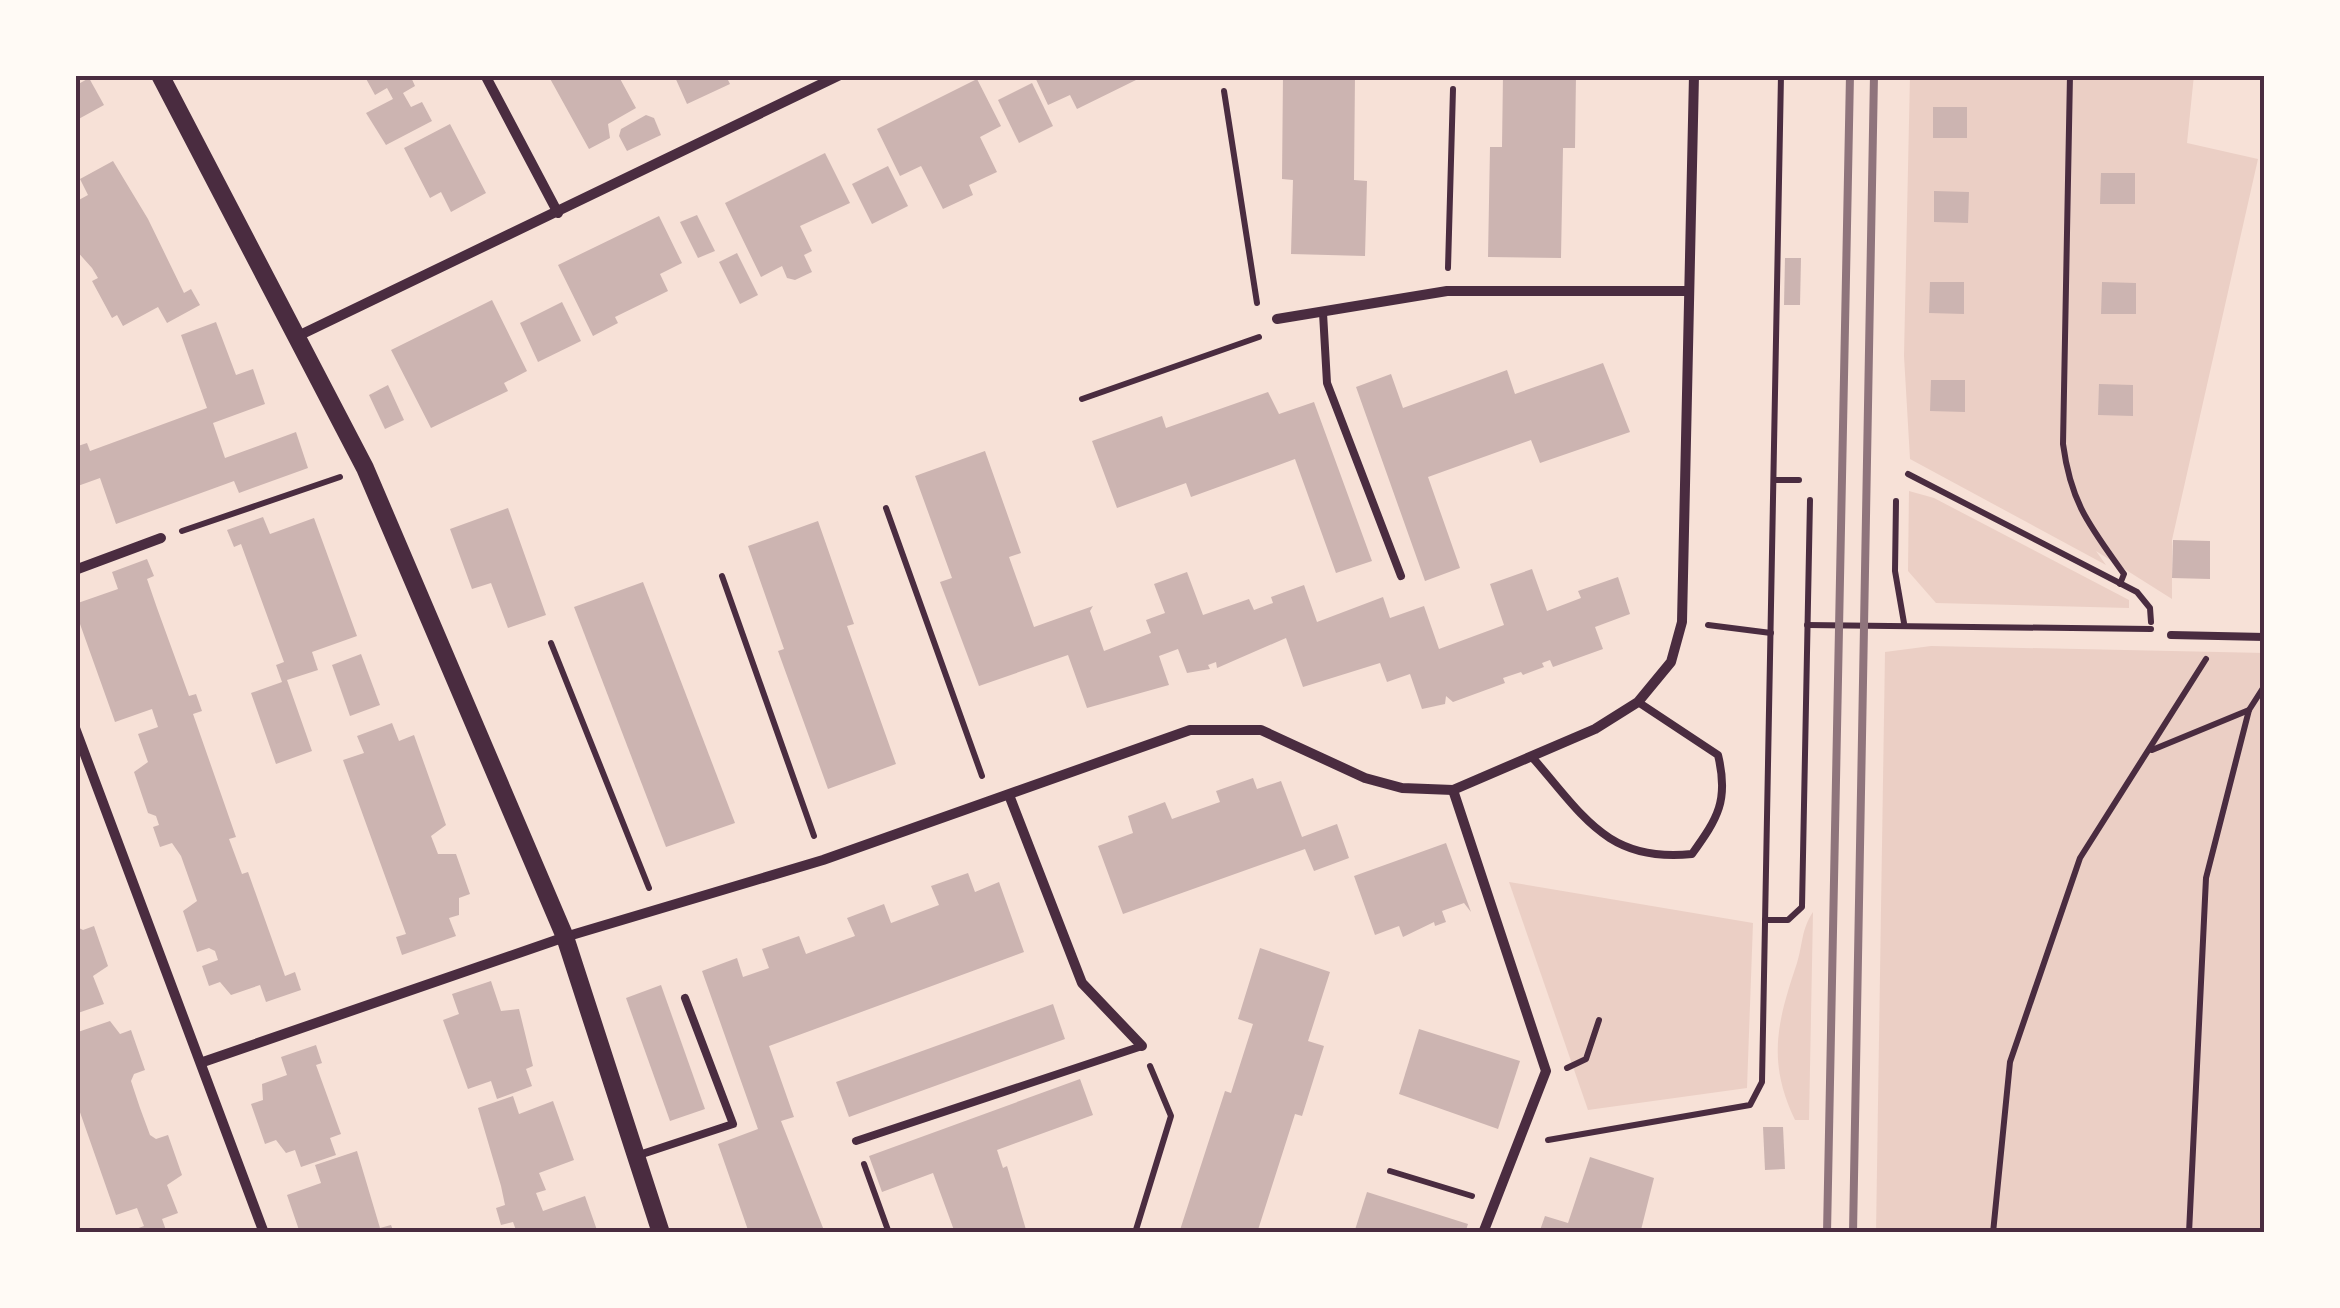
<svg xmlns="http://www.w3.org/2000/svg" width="2340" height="1308" font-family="'DM Sans',sans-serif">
<rect width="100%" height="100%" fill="#f7e1d7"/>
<g fill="#ebcfc5">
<polygon points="1910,75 2194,75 2187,143 2258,159 2172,540 2172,599 2096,551 2106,565 1910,459 1904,356"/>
<polygon points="1909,491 1934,498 2129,600 2129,608 1936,603 1908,571"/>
<polygon points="1931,646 2265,653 2265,1233 1876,1233 1885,652"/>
<polygon points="1509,882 1753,923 1747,1088 1588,1110"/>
<path d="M1813 912 1809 1120H1795C1767 1061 1777 1023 1797 963 1803 944 1801 930 1813 912Z"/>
</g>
<g fill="#ccb4b1">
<polygon points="364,75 410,75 415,86 403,93 411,107 422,102 432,121 386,145 366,113 393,99 387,88 375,95"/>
<polygon points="548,75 618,75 636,108 608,124 610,138 589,149"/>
<polygon points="674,75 739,75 728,80 730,84 687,104"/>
<polygon points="1034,75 1133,75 1136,80 1077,109 1070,95 1048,105"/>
<polygon points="1283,75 1355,75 1354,180 1367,181 1365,256 1291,254 1293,180 1282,179"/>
<polygon points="1503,75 1576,75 1575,148 1563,148 1561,258 1488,257 1490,147 1502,147"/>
<polygon points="89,78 104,105 75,121 75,86"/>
<polygon points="977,79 1001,126 980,137 997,172 969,185 973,195 943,209 921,166 900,176 877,129"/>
<polygon points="1032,83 1053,126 1019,143 998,100"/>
<rect x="1933" y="107" width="34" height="31"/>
<polygon points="646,115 654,118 661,135 627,151 619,136 621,129"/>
<polygon points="450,124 486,193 451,212 441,192 430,198 404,148"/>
<polygon points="825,153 850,203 800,226 812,251 804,255 812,272 795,280 787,278 782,266 761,277 725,203"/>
<polygon points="113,161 148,219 184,293 191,289 200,305 167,323 158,307 123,326 117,315 112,318 92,281 98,278 92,268 75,249 75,202 88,195 80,179"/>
<polygon points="888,166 908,206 872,224 852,184"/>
<polygon points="2101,173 2135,173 2135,204 2100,204"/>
<polygon points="1934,191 1969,192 1968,223 1934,222"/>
<polygon points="697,215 715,251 698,258 680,222"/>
<polygon points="659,216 682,263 660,274 668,291 615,317 618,323 593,336 558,265"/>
<polygon points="737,253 758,295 740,304 719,262"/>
<polygon points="1785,258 1801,258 1800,305 1784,305"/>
<polygon points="1930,282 1964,282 1964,314 1929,313"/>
<polygon points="2102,282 2136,283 2136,314 2101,314"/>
<polygon points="492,300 527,371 504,383 508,391 431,428 391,350"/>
<polygon points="562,302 581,341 538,362 520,323"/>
<polygon points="216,322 236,375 253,369 265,404 213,423 225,458 296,432 308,468 239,493 234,481 116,524 100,478 75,487 75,447 87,443 90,451 207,408 181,335"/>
<polygon points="1603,363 1630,432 1540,463 1531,440 1428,477 1460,568 1425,581 1356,387 1391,374 1403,408 1507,370 1515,394"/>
<polygon points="1931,380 1965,380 1965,412 1930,411"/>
<polygon points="2099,384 2133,385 2133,416 2098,415"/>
<polygon points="388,385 404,420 385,429 369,395"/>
<polygon points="1268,392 1279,414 1314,402 1372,561 1336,573 1295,459 1191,497 1186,483 1117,508 1092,441 1162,416 1166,428"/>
<polygon points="985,451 1021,553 1009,557 1034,627 1093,606 1090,611 1104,651 1151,633 1146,620 1165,613 1154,584 1187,572 1203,615 1249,599 1254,610 1273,603 1271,597 1304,585 1317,622 1383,597 1390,618 1424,606 1439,649 1504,625 1490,584 1532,569 1547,611 1581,598 1578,591 1618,577 1630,614 1595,627 1603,649 1553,667 1550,660 1542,663 1544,667 1523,675 1521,672 1503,678 1505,683 1453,702 1446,696 1445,704 1422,709 1410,674 1387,682 1380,663 1303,687 1286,638 1217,668 1216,662 1208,665 1210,669 1187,673 1178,649 1159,656 1169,685 1087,708 1068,655 979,686 940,582 952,578 915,476"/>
<polygon points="508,508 546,615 508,628 491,583 472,589 450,529"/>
<polygon points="263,517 270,534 314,518 357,636 312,652 318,670 287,680 312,751 276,764 251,693 282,682 276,665 284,662 241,544 234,547 227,530"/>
<polygon points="818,521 854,624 847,626 896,764 828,789 778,651 784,649 748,546"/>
<polygon points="2173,540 2210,541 2210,579 2172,578"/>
<polygon points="147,559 154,576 147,579 157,608 189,696 196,694 202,711 193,714 236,837 229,839 242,874 248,872 285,976 295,972 301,990 266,1002 260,985 231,995 220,982 209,986 202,966 218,960 215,951 209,948 197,952 183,911 197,901 181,856 172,843 160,847 153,827 159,825 156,816 148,813 134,772 148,762 138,734 158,727 152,709 115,722 75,610 75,604 118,589 112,572"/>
<polygon points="643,582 735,823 666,847 574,607"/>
<polygon points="361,654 380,705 350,716 332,665"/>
<polygon points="392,723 399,741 414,735 446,825 431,836 438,854 456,854 470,894 459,898 459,915 449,918 456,936 402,955 396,937 406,934 343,760 364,753 357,736"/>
<polygon points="1253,778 1257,789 1281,781 1302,837 1337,824 1349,858 1314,871 1305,849 1123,914 1098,846 1133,833 1128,816 1165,802 1172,819 1220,802 1216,791"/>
<polygon points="1446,843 1471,912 1464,903 1442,911 1446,922 1435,926 1434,922 1403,937 1399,926 1375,935 1354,876"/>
<polygon points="968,873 975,892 999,882 1024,952 769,1046 794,1117 781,1121 825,1233 749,1233 718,1144 758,1129 702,971 737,958 743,977 769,968 762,949 799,936 806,954 855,936 847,918 884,904 891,923 939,905 931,886"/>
<polygon points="75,926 83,930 94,926 108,966 93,976 104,1004 75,1014"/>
<polygon points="1260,948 1330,972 1308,1041 1324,1046 1302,1116 1295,1114 1257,1233 1189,1233 1180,1230 1225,1091 1231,1093 1253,1024 1238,1019"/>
<polygon points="491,981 501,1011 519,1009 533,1066 526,1069 532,1086 497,1099 491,1081 468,1089 443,1020 459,1014 452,994"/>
<polygon points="661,985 705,1109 670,1121 626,998"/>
<polygon points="1053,1004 1065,1039 849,1117 836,1082"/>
<polygon points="110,1021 120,1034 131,1030 145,1070 134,1074 131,1081 140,1108 150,1135 156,1139 168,1135 182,1175 167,1185 178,1213 162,1219 167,1233 125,1233 144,1226 137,1208 116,1215 75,1098 75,1033"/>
<polygon points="1419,1029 1520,1061 1498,1129 1399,1094"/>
<polygon points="316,1045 322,1063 316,1065 341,1134 330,1138 336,1155 301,1167 295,1150 286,1153 276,1140 265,1144 251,1104 263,1100 262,1084 287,1075 281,1057"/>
<polygon points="1080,1079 1093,1115 997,1150 1003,1168 1007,1166 1027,1233 955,1233 933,1173 882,1192 869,1156"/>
<polygon points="513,1096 519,1114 553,1101 574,1160 539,1173 546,1190 536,1193 543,1211 585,1196 598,1233 517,1233 513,1222 501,1225 496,1208 505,1205 501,1186 478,1108"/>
<polygon points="1763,1127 1783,1127 1785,1169 1765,1170"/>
<polygon points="357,1151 380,1228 391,1225 394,1233 300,1233 287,1195 321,1183 315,1165"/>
<polygon points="1590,1157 1654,1178 1641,1230 1539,1233 1545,1216 1568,1223"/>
<polygon points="1367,1192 1468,1224 1465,1233 1354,1233"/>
</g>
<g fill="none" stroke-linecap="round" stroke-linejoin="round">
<g stroke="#4a2c40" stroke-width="6">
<path d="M2070 75 2063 444C2071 504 2090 526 2124 574L2120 584"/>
<polyline points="1224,91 1257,303"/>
<polyline points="1448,268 1453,89"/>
<polyline points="1082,399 1259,337"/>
<polyline points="1908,474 2137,592 2150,608 2151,622"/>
<polyline points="1774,480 1799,480"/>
<polyline points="1896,501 1895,571 1904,623"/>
<polyline points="886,508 982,776"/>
<polyline points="182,531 340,477"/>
<polyline points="722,576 814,836"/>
<polyline points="1708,625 1771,633"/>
<polyline points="1807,625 2151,629"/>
<polyline points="551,643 649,888"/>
<polyline points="2152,750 2249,710"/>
<polyline points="1765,920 1788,920 1802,907 1810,500"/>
<polyline points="1567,1068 1586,1059 1599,1020"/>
<polyline points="1548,1140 1750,1105 1762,1082 1781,75"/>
<polyline points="864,1164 889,1233"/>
<polyline points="1390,1171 1472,1196"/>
<polyline points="1135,1233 1171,1116 1150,1066"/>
<polyline points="1993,1233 2010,1062 2080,858 2206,659"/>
<polyline points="2189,1233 2206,878 2249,710 2265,685"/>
</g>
<g stroke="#4a2c40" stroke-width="8">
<polyline points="1323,313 1327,383 1401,576"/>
<polyline points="2171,635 2265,637"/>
<path d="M1532 757C1583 815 1607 863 1692 854 1718 818 1729 800 1718 755L1638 702"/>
<polyline points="856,1141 1142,1046"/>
<polyline points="636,1156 733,1124 685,998"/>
</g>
<g stroke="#4a2c40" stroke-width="10">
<polyline points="485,75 558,213"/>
<polyline points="1277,319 1447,291 1688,291"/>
<polyline points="298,336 840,75"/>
<polyline points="75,570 161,538"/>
<polyline points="75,728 264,1233"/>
<polyline points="1453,790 1546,1071 1483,1233"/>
<polyline points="1009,795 1082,983 1142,1046"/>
<polyline points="203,1062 565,937 823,860 1190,730 1261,730 1365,778 1402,788 1453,790 1595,729 1638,702 1671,662 1682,622 1694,75"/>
</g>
<polyline stroke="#4a2c40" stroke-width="18" points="160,75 365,468 565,937 661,1233"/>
<g stroke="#8f747c" stroke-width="8">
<polyline points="1827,1233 1850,75"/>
<polyline points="1853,1233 1874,75"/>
</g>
</g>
<rect width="2340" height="1308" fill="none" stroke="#fffaf5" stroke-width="155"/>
<rect x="78" y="78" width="2184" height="1152" fill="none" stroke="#4a2c40" stroke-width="4"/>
</svg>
